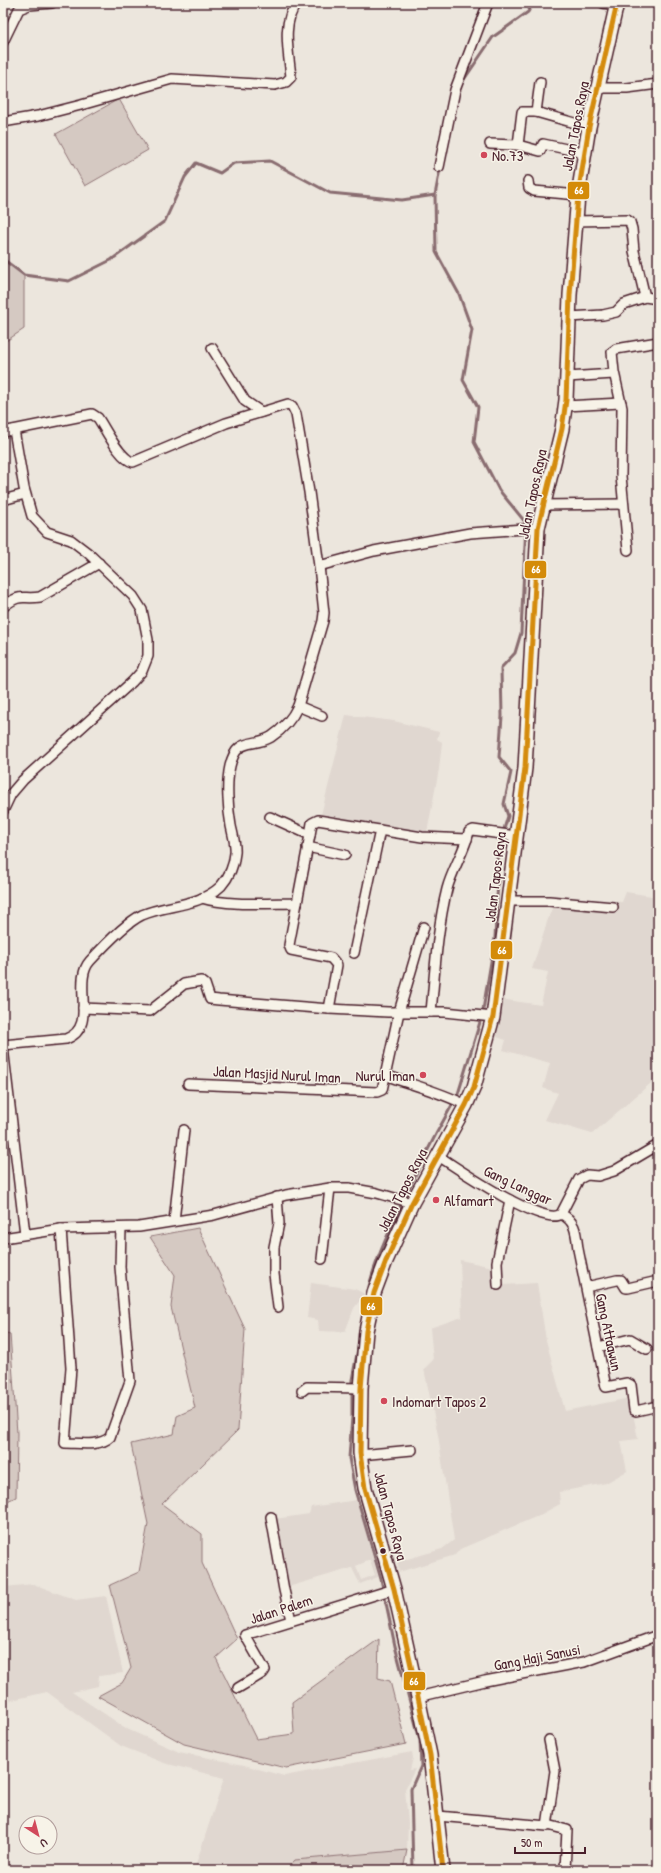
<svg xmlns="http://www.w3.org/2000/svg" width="661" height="1873" font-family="'Patrick Hand',sans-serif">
<rect width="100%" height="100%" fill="#ece6dd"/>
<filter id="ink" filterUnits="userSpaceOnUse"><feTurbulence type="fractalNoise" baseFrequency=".025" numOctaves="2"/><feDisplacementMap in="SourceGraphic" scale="8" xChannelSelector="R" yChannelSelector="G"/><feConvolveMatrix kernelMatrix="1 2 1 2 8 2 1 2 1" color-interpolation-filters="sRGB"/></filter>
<g filter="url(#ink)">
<g fill="#e0d7d0" fill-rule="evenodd">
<polygon points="346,715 394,721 439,732 437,739 442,742 439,769 426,838 320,819"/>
<polygon points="626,892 658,897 658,1077 592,1134 545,1120 558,1093 543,1088 550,1063 503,1050 506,1040 494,1036 500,999 541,1005 548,972 532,969 547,922 556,898 622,902"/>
<polygon points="460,1260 502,1269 503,1285 537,1283 546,1340 565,1411 630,1398 638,1439 621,1441 627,1471 606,1483 559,1492 560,1504 538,1516 460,1549 455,1555 399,1572 397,1562 442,1549 454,1540 438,1435 424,1369 433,1360 430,1328 462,1317"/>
<polygon points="311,1283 355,1289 365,1294 354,1308 345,1332 319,1331 318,1320 307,1318"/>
<path d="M357 1500 378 1577 360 1584 352 1568 288 1587 275 1519 309 1514 311 1507ZM370 1560 375 1575 361 1580 356 1566Z"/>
<polygon points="33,1584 76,1600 106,1596 123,1673 99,1676 98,1686 72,1692 127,1729 179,1752 244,1765 284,1776 412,1752 413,1758 410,1770 415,1769 405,1789 408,1823 407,1850 296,1860 286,1870 194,1870 224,1778 164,1763 121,1746 47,1692 3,1702 3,1586 5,1587"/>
</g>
<g fill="#d5c9c2" stroke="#907476">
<polygon points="119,99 148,150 85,186 56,134"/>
<polygon points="3,259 24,275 24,329 3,343"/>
<polygon points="198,1228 245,1329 238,1430 162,1504 202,1534 202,1563 237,1639 216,1658 256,1739 294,1734 292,1702 379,1639 378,1678 390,1681 406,1744 286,1768 184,1744 98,1696 122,1683 131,1668 110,1585 139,1572 148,1524 131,1444 174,1434 177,1416 195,1408 171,1307 175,1275 150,1237"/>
<polygon points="3,1332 10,1334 17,1433 16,1497 3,1503"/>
<polygon points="407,1850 403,1870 286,1870 295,1860"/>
</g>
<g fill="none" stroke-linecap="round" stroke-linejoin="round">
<g stroke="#896c6f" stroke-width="3">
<polyline points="461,84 493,37 528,12 533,3"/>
<polyline points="440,169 435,195 436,252 459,294 472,330 463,380 478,407 474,442 499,490 526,523 521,633 515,653 501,668 502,716 499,757 511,772 504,804 508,816 497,852 498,879 495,938 483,1010"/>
<polyline points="3,259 24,275 69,281 111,260 165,221 185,177 196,163 220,173 234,163 270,161 330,193 402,200 435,195"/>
<polyline points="458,1094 480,1022"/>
<path d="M366 1300C371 1272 383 1245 395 1219 412 1180 431 1142 452 1105"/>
<polyline points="359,1343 352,1380 352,1417 349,1458 355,1490 381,1579 395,1646 420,1740 421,1766 411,1789 413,1870"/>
</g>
<g stroke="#4a1f2b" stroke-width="12">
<g id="street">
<polyline points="603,3 616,5"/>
<polyline points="3,42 19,9 29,5 52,3"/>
<polyline points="540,82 536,112 589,127"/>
<polyline points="598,88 627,88 658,84"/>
<path d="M3 122 38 116 81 105 172 79 275 85 286 82 291 77C289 54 281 22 297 3"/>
<polyline points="490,144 518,145 540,151 543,144 585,153"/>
<polyline points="518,145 522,112 536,112"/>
<polyline points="439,167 455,90 488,3"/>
<polyline points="528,181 529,188 534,191 578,195"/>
<polyline points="575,221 627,220 630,222 632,229 634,251 645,297"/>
<polyline points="569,317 603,315 616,312 624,304 645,297 658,299"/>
<polyline points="212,348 245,401 261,412"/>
<polyline points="567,377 614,374"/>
<polyline points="565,406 621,403"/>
<path d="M3 432 92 414 98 418C106 430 120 459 133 462L226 423 288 404 292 406 296 414 309 492 319 566 374 551 470 533 538 528"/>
<polyline points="3,500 25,494"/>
<polyline points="543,505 623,504"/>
<polyline points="628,550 621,476 622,408 614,372 612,352 616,349 658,342"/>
<path d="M3 607C22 592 21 600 40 597L99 563"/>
<polyline points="298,706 322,716"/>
<polyline points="3,811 11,794 23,780 132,682 142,671 148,656 148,640 142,610 133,596 88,553 71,540 47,532 32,516 24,488 14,430"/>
<polyline points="310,835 312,823 318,820 422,837 467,839"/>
<polyline points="307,847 345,855"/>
<path d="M202 898C227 906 269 903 297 903L310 835 270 817"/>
<polyline points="508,901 549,901 613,907"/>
<polyline points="297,903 289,945 291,950 331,958 337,965 329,1009"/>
<polyline points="354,953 380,830"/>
<polyline points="83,1008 150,1011 184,984 201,981 205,984 210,999 219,1000 329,1009 388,1012 445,1012 493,1017"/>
<path d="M431 1012C435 971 437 929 447 889 452 870 464 852 469 832L473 830 516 836"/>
<path d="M3 1045 66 1039C99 1027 71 982 90 961 102 948 127 922 142 915 168 904 199 907 221 886 229 877 234 865 235 853 236 845 233 835 231 826 228 809 226 783 230 766 237 736 252 748 271 737 283 729 292 719 298 706L323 621 324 613 319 566"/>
<polyline points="3,1047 25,1234"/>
<path d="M385 1075C412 1085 441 1092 466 1105"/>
<polyline points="188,1084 377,1092 382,1090 399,1012 424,927"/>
<path d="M437 1155C455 1167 544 1228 561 1214L579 1179 587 1175 598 1176 614 1171 658 1145"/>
<polyline points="277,1197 279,1223 274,1247 274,1274 278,1307"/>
<path d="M561 1214C576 1221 576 1233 578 1249L606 1387 627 1383 631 1385 634 1410 636 1411 658 1406"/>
<polyline points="174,1221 184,1130"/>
<path d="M61 1229 71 1368 65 1443C78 1443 100 1447 110 1437L130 1381 120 1267 121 1228"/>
<polyline points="3,1238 61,1229 139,1227 214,1215 286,1195 330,1188 349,1188 377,1193 412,1203"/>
<polyline points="322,1259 330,1188"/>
<polyline points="498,1285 497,1262 510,1200"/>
<polyline points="586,1287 617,1280 621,1280 626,1288 628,1288 658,1281"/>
<polyline points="598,1347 630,1339 647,1349"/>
<polyline points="302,1391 307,1387 361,1388"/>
<polyline points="360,1455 412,1450"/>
<polyline points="271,1517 284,1590 291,1620"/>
<polyline points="238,1688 263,1673 265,1670 245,1635 394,1589"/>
<polyline points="418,1697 485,1681 584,1662 658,1635"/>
<polyline points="438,1816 547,1826 555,1771 549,1740"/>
<polyline points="548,1825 567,1830 565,1870"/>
</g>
</g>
<g stroke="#4a1f2b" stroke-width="16">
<polyline id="secondary" points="443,1870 430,1755 418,1697 394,1589 365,1488 360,1453 361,1388 366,1331 374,1293 386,1261 412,1203 466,1105 474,1087 493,1017 525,768 538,528 562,429 566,400 570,295 578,195 589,127 617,3"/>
</g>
<use href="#street" stroke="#f7f3e8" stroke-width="9"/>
<use href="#secondary" stroke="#f7f3e8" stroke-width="13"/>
<g stroke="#f7f3e8" stroke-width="8">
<polyline id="bus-1" points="443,1870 430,1755 418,1697 394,1589 365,1488 360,1453 361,1388 366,1331 374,1293 386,1261 412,1203 466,1105 474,1087 493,1017 525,768 538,528 562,429 566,400 570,295 578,195 589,127 617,3"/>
</g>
<use href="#bus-1" stroke="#d48b09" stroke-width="5"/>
</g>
</g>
<g fill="#d1495b" stroke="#f7f3e8" stroke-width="1.5">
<circle cx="484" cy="155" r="4"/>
<circle cx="423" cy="1075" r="4"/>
<circle cx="436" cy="1200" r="4"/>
<circle cx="384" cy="1401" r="4"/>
</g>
<circle fill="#4a1f2b" stroke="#f7f3e8" stroke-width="1.5" cx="383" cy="1551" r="3.5"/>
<g text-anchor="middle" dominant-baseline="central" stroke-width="3" stroke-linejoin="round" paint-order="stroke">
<g font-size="15" fill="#4a1f2b" stroke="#f7f3e8">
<text transform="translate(575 126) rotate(-79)">Jalan Tapos Raya</text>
<text transform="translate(532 494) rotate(-78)">Jalan Tapos Raya</text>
<text transform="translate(495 877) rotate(-83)">Jalan Tapos Raya</text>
<text transform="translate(277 1074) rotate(3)">Jalan Masjid Nurul Iman</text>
<text transform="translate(518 1185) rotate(25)">Gang Langgar</text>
<text transform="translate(402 1190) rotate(-63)">Jalan Tapos Raya</text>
<text transform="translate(609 1332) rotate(78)">Gang Attaawun</text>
<text transform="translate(391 1516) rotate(75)">Jalan Tapos Raya</text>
<text transform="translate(281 1609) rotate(-18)">Jalan Palem</text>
<text transform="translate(537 1657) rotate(-11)">Gang Haji Sanusi</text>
</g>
<g font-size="15" fill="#4a1f2b" stroke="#f7f3e8" text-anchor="start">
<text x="492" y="155">No.73</text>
<text x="415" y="1075" text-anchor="end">Nurul Iman</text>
<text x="444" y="1200">Alfamart</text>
<text x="392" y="1401">Indomart Tapos 2</text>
</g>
</g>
<g stroke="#f7f3e8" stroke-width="1.5">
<rect x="567" y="181" width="23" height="19" rx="4" fill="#d48b09"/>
<rect x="524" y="560" width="23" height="19" rx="4" fill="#d48b09"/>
<rect x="490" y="940" width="23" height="20" rx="4" fill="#d48b09"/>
<rect x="360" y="1296" width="23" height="20" rx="4" fill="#d48b09"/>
<rect x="403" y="1671" width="23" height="20" rx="4" fill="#d48b09"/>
</g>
<g font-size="11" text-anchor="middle" font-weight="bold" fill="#fff">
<text x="579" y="194">66</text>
<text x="536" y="573">66</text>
<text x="502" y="954">66</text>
<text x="371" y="1310">66</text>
<text x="414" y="1685">66</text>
</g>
<rect width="661" height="1873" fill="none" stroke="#f7f3e8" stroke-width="16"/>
<rect x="8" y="8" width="645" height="1857" fill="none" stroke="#4a1f2b" stroke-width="1.5" filter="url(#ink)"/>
<g transform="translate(38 1835) rotate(144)"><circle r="19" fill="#f7f3e8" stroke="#b29e9c"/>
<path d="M0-3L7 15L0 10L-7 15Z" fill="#d1495b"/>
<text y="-6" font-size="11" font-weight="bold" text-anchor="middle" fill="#4a1f2b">U</text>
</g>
<path d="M515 1847v6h70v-6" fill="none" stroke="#4a1f2b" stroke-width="2"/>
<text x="521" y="1847" font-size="12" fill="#4a1f2b" stroke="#f7f3e8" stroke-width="3" paint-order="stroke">50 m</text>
</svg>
